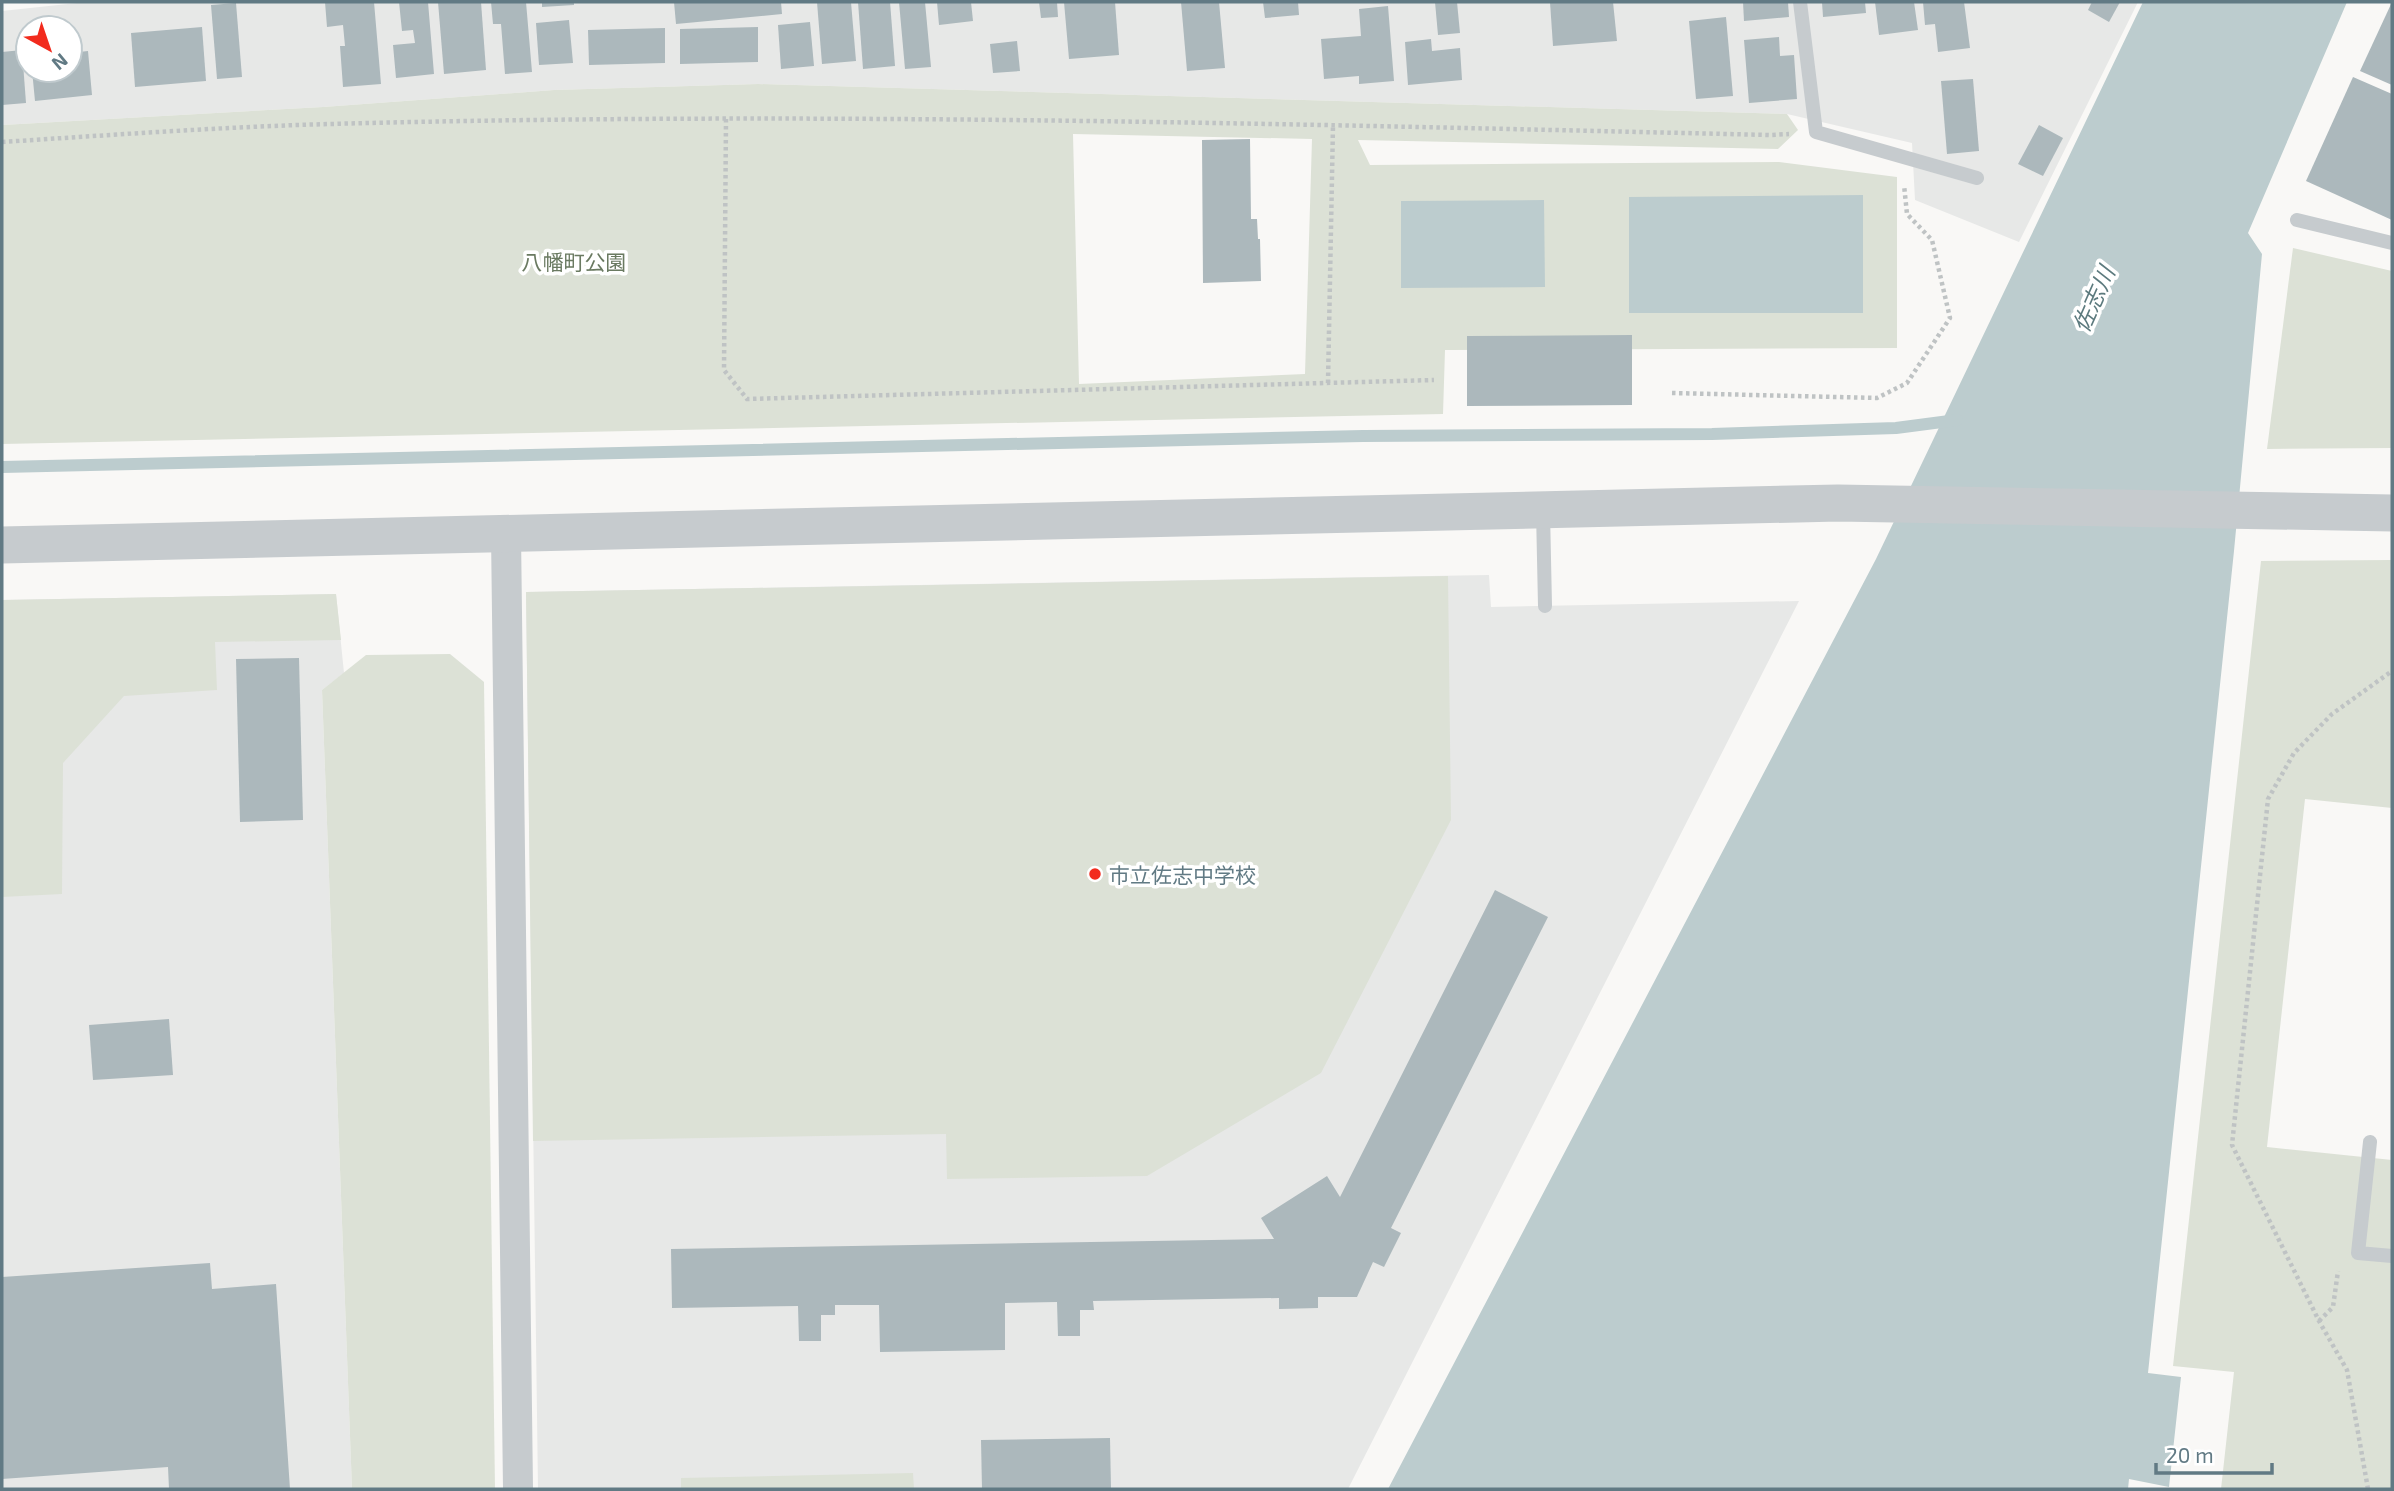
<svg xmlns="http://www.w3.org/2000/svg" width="2394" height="1491" font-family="'Exo 2','Noto Sans JP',sans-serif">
<rect width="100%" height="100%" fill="#f9f8f6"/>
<g fill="#e7e8e7" fill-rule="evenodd">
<path d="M86 2H2138L2019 242 1915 200 1912 143 1787 114 758 84 554 90 323 107 2 125V11ZM28 28H70V70H28Z"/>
<polygon points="1489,575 1491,607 1799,601 1348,1489 538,1489 526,592"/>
<polygon points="336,594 344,673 322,690 352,1489 2,1489 2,600"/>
</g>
<g fill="#dce1d6" fill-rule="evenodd">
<path d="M758 84 1787 114 1798 130 1778 149 1358 140 1370 165 1779 162 1897 177V348L1445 350 1443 414 2 444V125L323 107 554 90ZM1073 134 1312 139 1305 374 1079 384Z"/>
<polygon points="2293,248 2392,271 2392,448 2267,449"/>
<polygon points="2392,560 2392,808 2305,799 2267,1147 2392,1160 2392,1489 2221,1489 2234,1372 2173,1366 2261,561"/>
<polygon points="1448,576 1451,820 1321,1073 1147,1176 947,1179 946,1134 533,1141 526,592"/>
<polygon points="336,594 341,640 215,642 217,690 124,696 63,763 62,894 2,897 2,600"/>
<polygon points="450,654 484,682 495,1489 352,1489 322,690 366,655"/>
<polygon points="913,1473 914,1489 681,1489 681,1478"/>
</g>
<g fill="#bcccce">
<polygon points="2143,2 2347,2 2248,233 2262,254 2234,551 2148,1373 2181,1377 2169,1487 2129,1479 2128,1489 1388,1489 1876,559"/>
<polygon points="1863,195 1863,313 1629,313 1629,197"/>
<polygon points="1544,200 1545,287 1401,288 1401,201"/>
</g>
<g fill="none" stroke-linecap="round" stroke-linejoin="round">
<polyline stroke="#bcccce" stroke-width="12" points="2,467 1363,436 1712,434 1896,428 1957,420"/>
</g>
<g fill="#acb8bc">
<polygon points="325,2 374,2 381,84 343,87 340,46 345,46 343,25 327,27"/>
<polygon points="399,2 428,2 434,74 396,78 393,45 415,43 413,30 402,31"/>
<polygon points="438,2 481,2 486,70 444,74"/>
<polygon points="491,2 526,2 532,72 505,74 501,24 493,24"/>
<polygon points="542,2 574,2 574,5 542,7"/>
<polygon points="674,2 781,2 782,14 676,24"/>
<polygon points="817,2 851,2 856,61 822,64"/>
<polygon points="858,2 890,2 895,66 863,69"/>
<polygon points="899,2 925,2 931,67 905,69"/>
<polygon points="937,2 971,2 973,21 939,25"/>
<polygon points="1039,2 1057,2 1058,17 1041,18"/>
<polygon points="1064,2 1115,2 1119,55 1069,59"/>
<polygon points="1181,2 1219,2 1225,68 1187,71"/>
<polygon points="1263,2 1298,2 1299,15 1265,18"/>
<polygon points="1435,2 1457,2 1460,33 1438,35"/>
<polygon points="1550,2 1613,2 1617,41 1553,46"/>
<polygon points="1743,2 1788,2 1789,17 1744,21"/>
<polygon points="1822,2 1865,2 1866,13 1823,17"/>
<polygon points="1875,2 1914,2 1918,30 1879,35"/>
<polygon points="1923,2 1964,2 1970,48 1938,52 1935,24 1925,25"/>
<polygon points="2092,2 2120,2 2109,22 2088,10"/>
<polygon points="2392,2 2392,85 2360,71"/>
<polygon points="236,3 242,77 217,79 211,5"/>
<polygon points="1388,6 1394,81 1359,84 1359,76 1324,79 1321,39 1361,36 1359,9"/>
<polygon points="1726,17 1733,96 1696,99 1689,21"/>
<polygon points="569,20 573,63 539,65 536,23"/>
<polygon points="810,22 814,66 781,69 778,25"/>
<polygon points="202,27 206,81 135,87 131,33"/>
<polygon points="758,27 758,62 680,64 680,29"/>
<polygon points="665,28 665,63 589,65 588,30"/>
<polygon points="1779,37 1780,56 1794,55 1797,99 1749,103 1744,40"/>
<polygon points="1431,39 1432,51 1460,48 1462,80 1408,85 1405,42"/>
<polygon points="1017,41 1020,71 993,73 990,44"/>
<polygon points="22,50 26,103 2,105 2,52"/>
<polygon points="88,51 92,95 35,101 32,70 70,70 70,53"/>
<polygon points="2353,77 2392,94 2392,220 2306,181"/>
<polygon points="1973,79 1979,151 1947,154 1941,81"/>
<polygon points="2039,125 2063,138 2043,176 2018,164"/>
<polygon points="1250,139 1251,219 1257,219 1258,239 1260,239 1261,281 1203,283 1202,140"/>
<polygon points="1632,335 1632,405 1467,406 1467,336"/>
<polygon points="299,658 303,820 240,822 236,659"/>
<polygon points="1495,890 1548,917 1391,1228 1401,1233 1384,1267 1373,1262 1357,1297 1318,1297 1318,1308 1279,1309 1279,1298 1093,1301 1094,1310 1080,1310 1080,1336 1058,1336 1057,1302 1005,1303 1005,1350 880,1352 879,1305 835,1305 835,1315 821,1315 821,1341 799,1341 798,1306 672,1308 671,1249 1274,1239 1261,1218 1327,1176 1340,1197"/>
<polygon points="169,1019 173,1075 93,1080 89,1025"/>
<polygon points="210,1263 212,1289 276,1284 290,1489 169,1489 168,1467 2,1479 2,1277"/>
<polygon points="1110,1438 1111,1489 982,1489 981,1440"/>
</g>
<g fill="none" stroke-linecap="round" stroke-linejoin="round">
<g stroke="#bfc3c4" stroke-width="4.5" stroke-dasharray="3.5 3.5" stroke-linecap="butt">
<polyline points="726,119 724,370 747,399 1434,380"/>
<path d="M2 142C111 135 221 127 330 124 810 111 1290 124 1770 135L1789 134"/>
<polyline points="1328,383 1333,125"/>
<polyline points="1672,393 1877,398 1907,383 1950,318 1932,240 1907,214 1904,185"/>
<polyline points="2319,1321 2333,1307 2338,1271"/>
<polyline points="2368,1489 2347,1370 2319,1321 2232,1145 2268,799 2294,753 2332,714 2392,671"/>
</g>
<g stroke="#c6cbce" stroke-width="14">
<polyline points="1800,2 1816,132 1977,178"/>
<polyline points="2297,220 2392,243"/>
<polyline points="1543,511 1545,606"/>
<polyline points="2370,1142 2358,1253 2392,1256"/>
</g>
<polyline stroke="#c6cbce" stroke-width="30" points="506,534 518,1489"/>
<polyline stroke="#c6cbce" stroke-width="37" points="2,545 1838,503 2392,513"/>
</g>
<circle fill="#f22b1d" stroke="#fff" stroke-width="2.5" cx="1095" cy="874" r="7"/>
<g text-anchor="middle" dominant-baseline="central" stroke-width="7" stroke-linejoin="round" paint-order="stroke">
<g font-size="21" fill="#6a7a61" stroke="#fff">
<text x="574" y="261">八幡町公園</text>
</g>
<g font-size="21" fill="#617a84" stroke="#fff" text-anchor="start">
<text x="1109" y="874">市立佐志中学校</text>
</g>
<g font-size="23" font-style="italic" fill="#5c7a7e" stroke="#fff">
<text transform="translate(2093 299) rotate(-66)">佐志川</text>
</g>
</g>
<rect width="2394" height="1491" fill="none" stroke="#617a84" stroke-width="7"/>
<g transform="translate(49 49) rotate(140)"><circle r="33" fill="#ffffff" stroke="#c0cace" stroke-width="2"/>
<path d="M0-5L12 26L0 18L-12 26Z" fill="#f22b1d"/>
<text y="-10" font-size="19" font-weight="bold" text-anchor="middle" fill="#617a84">N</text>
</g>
<path d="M2156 1463v10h116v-10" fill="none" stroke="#617a84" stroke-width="3.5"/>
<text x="2166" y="1463" font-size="21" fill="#617a84" stroke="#ffffff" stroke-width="5" paint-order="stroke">20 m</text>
</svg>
